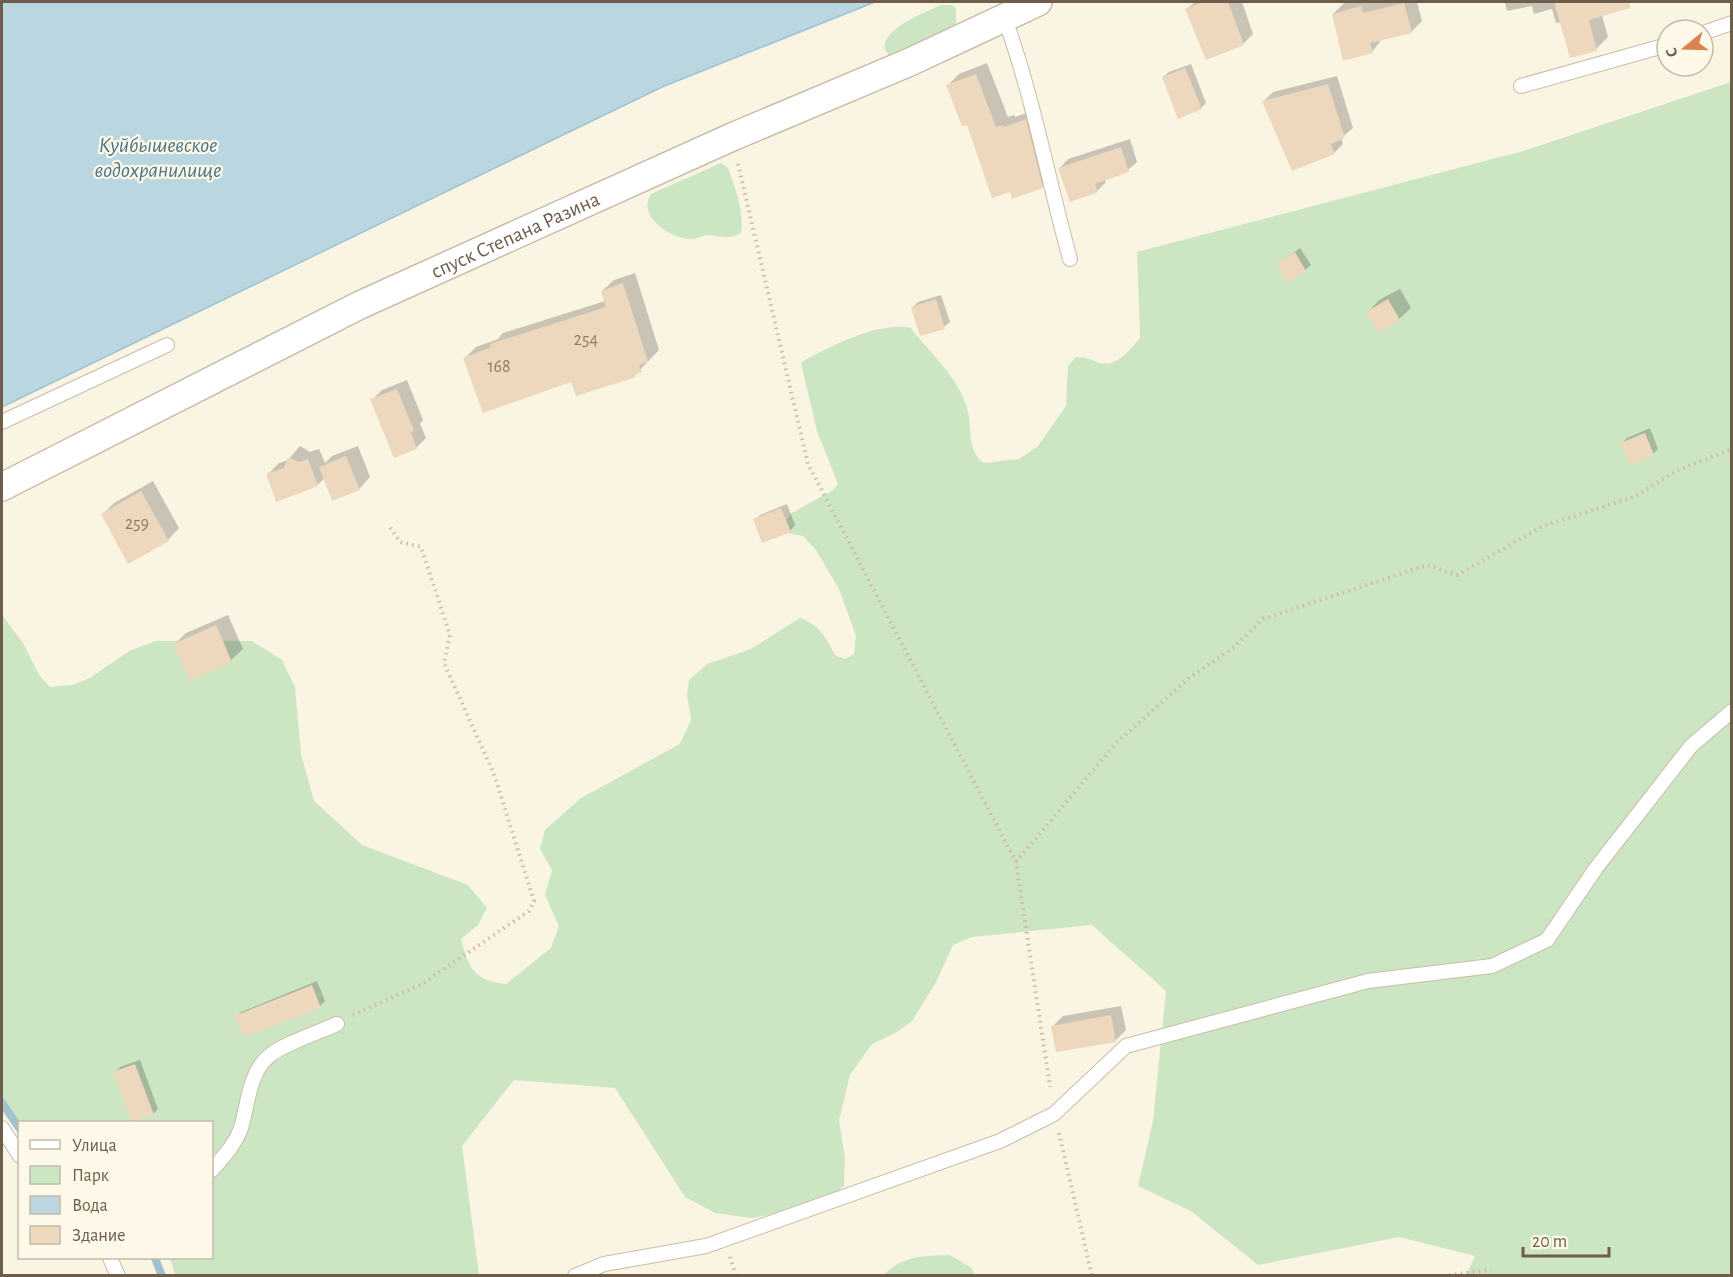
<svg xmlns="http://www.w3.org/2000/svg" width="1733" height="1277" font-family="'Alegreya Sans',sans-serif">
<rect width="100%" height="100%" fill="#faf4e3"/>
<g fill="#cce6c3">
<path d="M941 5H952L956 9V23L949 32 902 56 889 55 885 50C880 29 926 12 941 5Z"/>
<path d="M1731 82V1275H1466L1475 1256 1399 1237 1258 1265 1191 1211 1138 1186 1153 1121 1166 991 1092 925 972 937 953 945 935 984 912 1021 897 1032 872 1044 850 1075 839 1120 845 1158 844 1186 831 1197 775 1214 752 1218 715 1213 685 1197 615 1088 514 1080 462 1146 479 1275H175L170 1258H212V1173L222 1152 212 1154V1122L19 1123 2 1099V615L23 643 39 675 50 687 72 685 90 678 129 651 156 641H252L282 660 295 687 301 754 314 801 362 845 468 885 487 908 478 925 461 939C469 970 474 980 506 984L551 948 559 926 545 895 552 870 540 849 545 830 581 798 680 744 691 720 687 695 689 680 707 664 751 649 800 618C819 625 826 637 835 655L845 659 854 654 856 636 839 589 816 550 803 536 787 533 784 524 790 514 833 490 838 484 817 431 801 363 805 360C833 345 880 321 911 328 930 353 962 381 968 412 972 431 967 451 984 463L1019 459 1038 446 1066 406 1068 366 1076 357C1086 357 1092 360 1100 363 1118 367 1130 349 1140 338L1137 252 1523 151Z"/>
<path d="M721 163 728 168C735 186 745 215 741 233 730 240 721 236 709 235 703 235 697 239 691 239 671 239 636 216 651 194Z"/>
<path d="M950 1255 972 1268 974 1275H884C903 1255 924 1256 950 1255Z"/>
</g>
<polygon fill="#b9d6e1" stroke="#a0c3d2" stroke-width="1.5" points="2,2 875,2 662,87 2,407"/>
<g fill="#0003">
<polygon points="1195,2 1242,2 1253,34 1243,44 1187,9"/>
<polygon points="1352,2 1417,2 1422,21 1411,32 1382,39 1372,52 1333,14 1344,3"/>
<polygon points="1505,2 1625,2 1616,11 1602,15 1608,37 1596,49 1561,22 1556,23 1552,9 1534,14 1532,6 1507,11"/>
<polygon points="987,63 1008,117 1014,115 1015,117 1037,109 1053,176 1042,187 968,123 948,85 959,74"/>
<polygon points="1191,64 1206,103 1201,108 1163,77 1169,72"/>
<polygon points="1337,76 1353,128 1341,138 1343,144 1334,153 1264,101 1273,92"/>
<polygon points="1130,139 1137,162 1128,170 1104,179 1106,182 1097,191 1060,168 1068,159"/>
<polygon points="1300,248 1311,265 1305,270 1279,263"/>
<polygon points="635,273 659,350 635,375 572,380 465,358 476,347 498,339 503,333 605,301 602,291 614,280"/>
<polygon points="1400,289 1411,308 1399,319 1368,312 1379,300"/>
<polygon points="941,295 950,322 944,327 913,307 918,302"/>
<polygon points="407,380 423,420 420,424 426,438 416,448 372,400 382,390"/>
<polygon points="1650,428 1658,449 1653,454 1622,443 1627,438"/>
<polygon points="300,446 310,452 319,449 325,463 332,456 358,446 370,477 359,489 325,478 317,485 267,475 279,463 288,460"/>
<polygon points="153,481 179,528 168,540 103,514 114,503"/>
<polygon points="787,504 795,525 790,531 755,520 760,515"/>
<polygon points="228,615 243,649 231,660 190,678 175,644 186,633"/>
<polygon points="317,981 325,1001 320,1006 236,1017 241,1012"/>
<polygon points="1121,1006 1126,1030 1116,1040 1057,1050 1053,1026 1063,1016"/>
<polygon points="140,1060 158,1109 153,1114 115,1073 120,1067"/>
</g>
<g fill="none" stroke-linecap="round" stroke-linejoin="round">
<g stroke="#a0c3d2" stroke-width="8">
<polyline points="2,1103 20,1129"/>
<polyline points="155,1258 162,1276"/>
</g>
</g>
<g fill="#edd7bd">
<polygon points="1203,2 1228,2 1244,45 1206,60 1185,9"/>
<polygon points="1554,2 1629,2 1630,8 1589,20 1597,51 1570,58"/>
<polygon points="1404,3 1412,33 1370,43 1373,53 1343,61 1332,14 1361,6 1363,13"/>
<polygon points="1185,68 1202,109 1178,119 1162,77"/>
<polygon points="976,74 996,127 1003,125 1004,127 1026,119 1043,188 1012,199 1010,192 992,198 967,125 962,126 946,85"/>
<polygon points="1328,84 1345,138 1331,144 1335,154 1292,171 1262,101"/>
<polygon points="1121,147 1129,172 1095,184 1098,192 1070,202 1058,168"/>
<polygon points="1295,252 1306,271 1286,284 1277,263"/>
<polygon points="623,283 648,362 639,365 642,372 635,374 636,377 576,396 571,382 483,413 463,358 491,347 490,344 606,307 601,291"/>
<polygon points="936,299 945,329 920,336 911,307"/>
<polygon points="1388,299 1400,320 1378,333 1366,312"/>
<polygon points="397,389 414,431 411,433 417,449 394,458 370,399"/>
<polygon points="1645,433 1654,455 1630,465 1620,443"/>
<polygon points="346,456 360,490 332,501 319,467"/>
<polygon points="288,457 298,462 308,459 318,486 276,502 266,474 284,468"/>
<polygon points="141,491 169,541 128,564 101,514"/>
<polygon points="781,508 791,532 762,543 753,519"/>
<polygon points="216,625 232,662 190,680 173,644"/>
<polygon points="312,985 321,1008 244,1037 234,1016"/>
<polygon points="1111,1015 1116,1042 1056,1052 1051,1026"/>
<polygon points="135,1064 154,1115 132,1122 113,1072"/>
</g>
<g fill="none" stroke-linecap="round" stroke-linejoin="round">
<g stroke="#c9bdaa" stroke-width="16">
<g id="service">
<path d="M1005 19C1033 97 1048 179 1070 259"/>
<polyline points="1703,33 1732,23"/>
<polyline points="1521,86 1667,45"/>
<polyline points="2,422 167,345"/>
<polyline points="2,1128 20,1156"/>
<path d="M212 1170C223 1157 235 1145 241 1128 248 1105 249 1072 269 1056 283 1044 319 1032 337 1024"/>
<polyline points="110,1258 118,1276"/>
<polyline points="575,1276 604,1264 706,1246 1000,1141 1054,1114 1126,1046 1368,981 1492,966 1547,940 1596,868 1691,746 1732,711"/>
</g>
</g>
<g stroke="#c9bdaa" stroke-width="30">
<g id="minor">
<path id="s1" d="M2 487 360 305 732 137 910 62 1038 2"/>
</g>
</g>
<g stroke="#d1baa0" stroke-width="4" stroke-dasharray="1.5 4.5" stroke-linecap="butt">
<polyline points="738,164 808,464 1016,862 1050,1087"/>
<polyline points="1016,862 1116,743 1189,678 1233,648 1263,619 1427,565 1457,575 1543,526 1634,497 1676,471 1732,449"/>
<polyline points="353,1015 422,984 529,911 534,901 494,774 444,663 450,635 421,547 400,542 388,524"/>
<polyline points="1059,1133 1092,1276"/>
<polyline points="730,1257 736,1276"/>
<polyline points="1443,1276 1491,1270"/>
</g>
<use href="#service" stroke="#fff" stroke-width="14"/>
<use href="#minor" stroke="#fff" stroke-width="27"/>
</g>
<g text-anchor="middle" dominant-baseline="central" stroke-width="4.5" stroke-linejoin="round" paint-order="stroke">
<g font-size="18" fill="#8e7c68">
<text x="586" y="340">254</text>
<text x="499" y="367">168</text>
<text x="137" y="524">259</text>
</g>
<g font-size="21" fill="#6f5d4b" stroke="#fdf8e8">
<text stroke="none"><textPath href="#s1" startOffset="572">спуск Степана Разина</textPath></text>
</g>
<g font-size="22" font-style="italic" fill="#4b7588" stroke="#fdf8e8">
<text x="158" y="145">Куйбышевское<tspan x="158" dy="25">водохранилище</tspan></text>
</g>
</g>
<rect width="1733" height="1277" fill="none" stroke="#6f5d4b" stroke-width="6"/>
<rect x="18" y="1121" width="195" height="138" fill="#fdf8e8" stroke="#c4baa9" stroke-width="1.5"/>
<rect x="30" y="1140" width="30" height="9" fill="#ffffff" stroke="#c4baa9" stroke-width="1.5"/>
<text x="72" y="1151" font-size="18" fill="#6f5d4b">Улица</text>
<rect x="30" y="1166" width="30" height="18" fill="#cce6c3" stroke="#c4baa9" stroke-width="1.5"/>
<text x="72" y="1181" font-size="18" fill="#6f5d4b">Парк</text>
<rect x="30" y="1196" width="30" height="18" fill="#b9d6e1" stroke="#c4baa9" stroke-width="1.5"/>
<text x="72" y="1211" font-size="18" fill="#6f5d4b">Вода</text>
<rect x="30" y="1226" width="30" height="18" fill="#edd7bd" stroke="#c4baa9" stroke-width="1.5"/>
<text x="72" y="1241" font-size="18" fill="#6f5d4b">Здание</text>
<g transform="translate(1685 48) rotate(251)"><circle r="28" fill="#fdf8e8" stroke="#c4baa9" stroke-width="1.5"/>
<path d="M0-4.5L10 22L0 15L-10 22Z" fill="#da8351"/>
<text y="-9" font-size="16" font-weight="bold" text-anchor="middle" fill="#6f5d4b">С</text>
</g>
<path d="M1523 1247v9h86v-9" fill="none" stroke="#6f5d4b" stroke-width="3"/>
<text x="1532" y="1247" font-size="18" fill="#6f5d4b" stroke="#fdf8e8" stroke-width="4.5" paint-order="stroke">20 m</text>
</svg>
